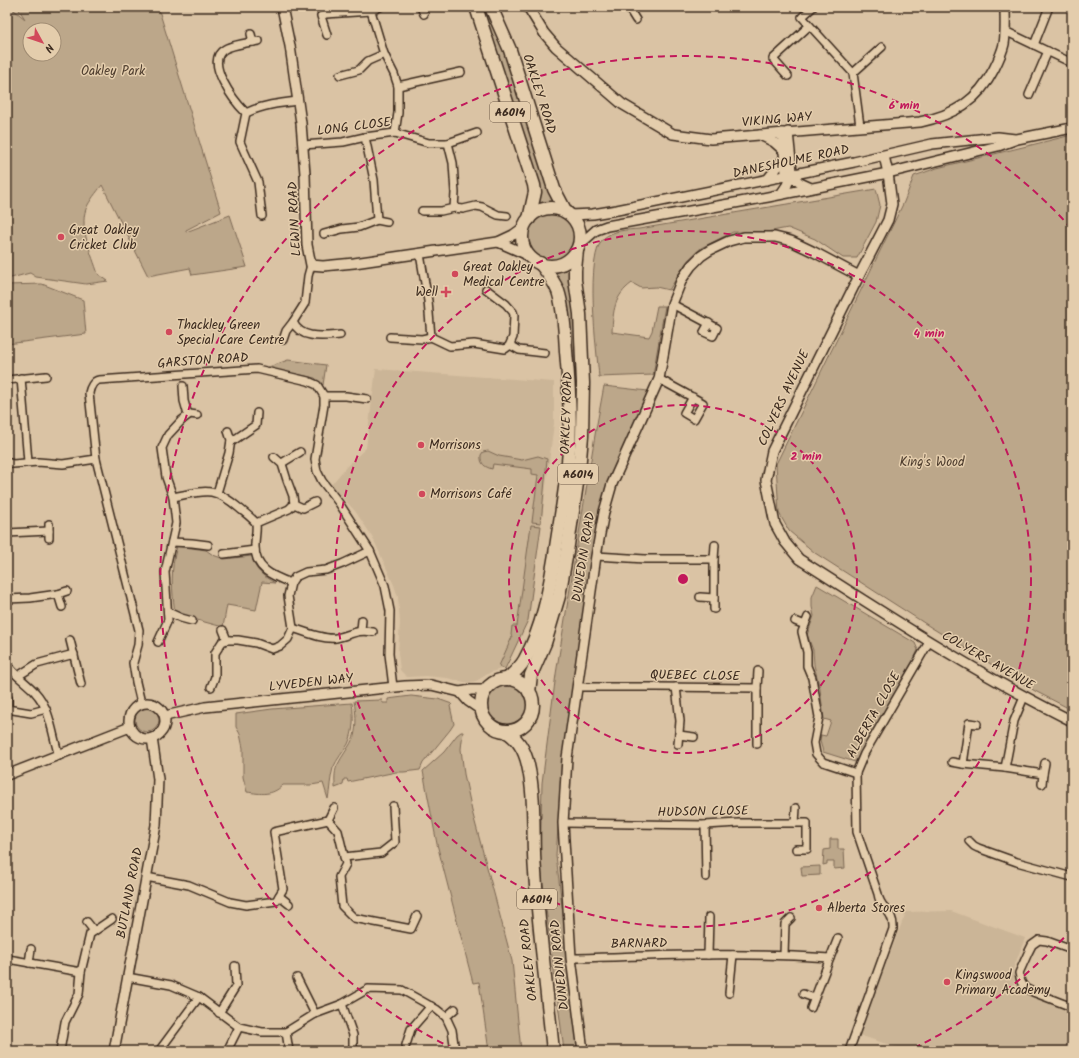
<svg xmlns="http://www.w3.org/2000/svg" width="1079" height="1058" font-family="Kalam,sans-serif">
<rect width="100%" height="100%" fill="#dac3a4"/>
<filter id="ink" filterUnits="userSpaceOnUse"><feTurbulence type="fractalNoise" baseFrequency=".025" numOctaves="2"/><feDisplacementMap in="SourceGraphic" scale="8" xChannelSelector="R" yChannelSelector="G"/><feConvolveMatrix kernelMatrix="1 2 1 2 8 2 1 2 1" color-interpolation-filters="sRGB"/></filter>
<g filter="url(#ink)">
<g fill="#cbb597">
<polygon points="376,369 554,382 554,423 529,620 501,669 491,672 476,681 469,683 447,678 426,676 407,677 400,670 398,653 400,622 398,597 394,585 372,536 355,511 331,485 347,466 366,448"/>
<polygon points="951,911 1025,938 1012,972 1015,975 1014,983 1018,990 1024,994 1072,1012 1072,1051 908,1051 859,1035 906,912"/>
</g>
<g fill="#bca78a" stroke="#7c6854" fill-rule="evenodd">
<path d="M7 7H17L14 10 25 19 18 8 158 7 221 212 186 230V232L230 215 247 267 192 275 190 268 148 276 102 185C97 192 89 201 86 209 79 228 92 255 98 274L108 281 86 284 36 277 30 273 7 279ZM30 30H54V54H30Z"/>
<polygon points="481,7 487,7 494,22 556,204 549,204 537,208"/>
<polygon points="1072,135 1072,710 1035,691 932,628 815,553 789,531 779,513 776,464 904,202 914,176 937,168"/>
<path d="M876 189 880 205 876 222 857 258H843L815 239 788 228 761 233 733 232 701 248 688 260 669 290 656 287 641 288 632 283C614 296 613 311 612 332L649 337 652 331 657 306H665L653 375 599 377C597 352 584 254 604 238 614 230 626 230 639 229Z"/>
<circle cx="551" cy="237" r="25"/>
<polygon points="570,264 578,330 580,381 573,381 550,270 564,269"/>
<polygon points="42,284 83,300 86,334 7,344 7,285"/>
<polygon points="288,360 326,365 323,385 315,378 266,368"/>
<polygon points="604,386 648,391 608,485 585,613 564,748 556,855 579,1051 564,1051 540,861 542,783 556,674 596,429"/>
<path d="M488 451 499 456 522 460 538 456 547 459 541 523 532 522 538 475 532 474V469L493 464 492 469C485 467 480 464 481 455L483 452Z"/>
<polygon points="531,525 541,526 528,620 505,669 499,666 512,637 511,635 512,626 517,626"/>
<path d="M177 546 206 550 213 555 224 559 252 556C254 570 263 576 275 583L262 582 256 610 227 605 223 627 175 614C172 589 170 571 177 546Z"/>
<polygon points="817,585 915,643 918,650 914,659 855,762 823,752 820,741 821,735 826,736 831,721 824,719 820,689 814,665 813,650 807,635 814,616 812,607 812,597"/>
<circle cx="506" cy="706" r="22"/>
<path d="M411 696 438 699 452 704 450 706 454 724 450 730 423 763 420 770 404 772H396L348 782 347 779H344L343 785 335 788C335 781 334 773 337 766 342 755 350 747 354 736 357 724 356 713 354 701L382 700 383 703H388V699Z"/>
<path d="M352 703C354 717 354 731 348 744 343 752 337 759 333 768 330 778 330 789 328 799L323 783 311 785H283C272 796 261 794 247 792L243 777V748L240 734 236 727V714L272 709Z"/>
<circle cx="147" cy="720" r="12"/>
<polygon points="461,732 463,732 461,749 464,774 472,811 512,961 521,1051 489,1051 479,982 473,983 437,844 423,771 444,752 457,735"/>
<polygon points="830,839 838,839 838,849 844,849 845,868 834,869 834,862 827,862 827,864 823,865 824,850 830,849"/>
<polygon points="820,866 820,875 802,876 801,867"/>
</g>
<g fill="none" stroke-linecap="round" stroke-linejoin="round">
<g stroke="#3b2a1e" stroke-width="10">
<g id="minor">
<polyline points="421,7 424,14"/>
<polyline points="630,7 631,12 636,20"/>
<polyline points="813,7 802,17 853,73 860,126"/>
<polyline points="371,11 384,54 394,74 398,86 398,113 395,133"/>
<polyline points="1005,31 1072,63"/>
<polyline points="251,34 253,42"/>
<polyline points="327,35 321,16 326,14 371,11 380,7"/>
<path d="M259 41C252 42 232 45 225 49 203 61 235 102 246 113L240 142 258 182 262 216"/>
<polyline points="1034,45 1049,7"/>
<polyline points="853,73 882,47"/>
<polyline points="340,75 359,70 368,61 384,54"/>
<polyline points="788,76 773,59 809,26"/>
<polyline points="398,86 461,72"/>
<polyline points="1029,95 1048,51"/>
<path d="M246 113C262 105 280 103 298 101"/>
<polyline points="303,145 343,142 365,137 395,133 429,143 448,143 477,133"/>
<polyline points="454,208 463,209 476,206 482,207 498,215 507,216"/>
<polyline points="422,211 441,211 454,208 455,193 453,163 448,143"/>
<polyline points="377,220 387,222"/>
<polyline points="324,234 342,229 359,227 377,220 374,180 365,137"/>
<polyline points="420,254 428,301 431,337 450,346 474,344 499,348 505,349 509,346 513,337 514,315 513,312 506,304 486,289"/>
<path d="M311 265 308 276 305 303 293 322C301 340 324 336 340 335"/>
<polyline points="672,304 717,328 713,336 704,332 709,323"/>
<polyline points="390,337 422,339 431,337"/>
<polyline points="283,340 286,331 293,322"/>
<polyline points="510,345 519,350 545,353"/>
<polyline points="21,378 28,462"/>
<polyline points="659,379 703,403 694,419 684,413 693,397"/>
<polyline points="7,380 46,376"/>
<polyline points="183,386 184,401 188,415"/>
<polyline points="324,396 346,396 367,399"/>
<polyline points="231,442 256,425 257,413"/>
<path d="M274 457 282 464 287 480 293 496 294 504 289 509 256 523C257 531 255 537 255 545 254 569 272 576 291 583"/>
<polyline points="7,462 13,464 38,462 63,464 96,459"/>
<polyline points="282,463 300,452"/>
<polyline points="217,493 229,453 231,440 228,431"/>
<path d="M173 497C205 491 212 485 239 508 245 513 251 517 256 523"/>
<polyline points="294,504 303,508 315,502"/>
<polyline points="49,524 49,538"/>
<polyline points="7,533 49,531"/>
<polyline points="172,542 192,543 208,545"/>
<polyline points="224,554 255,550"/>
<polyline points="596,556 645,559 714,559 714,609"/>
<polyline points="714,559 715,545"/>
<polyline points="58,594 67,591"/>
<polyline points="700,597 714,598"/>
<polyline points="7,599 30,598 58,594 62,607"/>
<polyline points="168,612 181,618 192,621"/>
<polyline points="808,617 802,632 807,652 807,666 812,678 819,717 814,743 816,754 823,762 856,773"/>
<polyline points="795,621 805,625"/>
<path d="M293 628C305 632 324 640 336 638 352 635 355 629 373 632"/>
<polyline points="223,630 227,640"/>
<polyline points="361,630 362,620"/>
<polyline points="70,640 81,684"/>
<polyline points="158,642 168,620 165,572 176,523 173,497 166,477 162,448 168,435 182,420 190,414 197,415"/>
<path d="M7 664C14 675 27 683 35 692 51 709 52 735 59 756"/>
<polyline points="18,676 37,664 74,654"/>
<polyline points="211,687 215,677 215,653 222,642 226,640 238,640 256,643 272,649 280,646 288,639 293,628 288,596 291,583 295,577 306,572 326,570 342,564 370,551"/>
<polyline points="577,687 656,687 757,688 757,744"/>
<polyline points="676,687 680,721 678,744"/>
<polyline points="757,688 758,671"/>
<polyline points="8,698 8,709"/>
<path d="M141 703 136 682 133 663 138 645 139 630 96 459 89 393C90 388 93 381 99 380L257 369 308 381 317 385 324 396V405L315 459 317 471 322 481 339 503 370 551 385 586 390 611 389 654 393 687"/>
<polyline points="7,709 31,713 46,709"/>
<polyline points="977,724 969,723 963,764 1005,768 1014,721 1024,697"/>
<polyline points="679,735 694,737"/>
<polyline points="952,762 963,764"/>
<polyline points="1005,768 1043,774 1042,784"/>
<polyline points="1043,774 1045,763"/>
<polyline points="328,820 334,808"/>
<polyline points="563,823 705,825 739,823 807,823 807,849 796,849"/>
<polyline points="795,823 796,808"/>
<polyline points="705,825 706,877"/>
<polyline points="969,841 974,846 978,848 1017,862 1072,877"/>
<polyline points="344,857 381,853 395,842 393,806"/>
<polyline points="146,877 189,885 230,902 246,905 276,901 283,889 274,832 328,820 338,831 346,864 339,877 342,906 354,918 411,929 417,916"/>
<polyline points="279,896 289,904"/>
<polyline points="87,922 94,931"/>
<polyline points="1072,950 1047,941 1039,940 1032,945 1028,953 1019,973 1021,982 1025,988 1033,992 1072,1007"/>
<polyline points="708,955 709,917"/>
<polyline points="784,955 785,924 791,918"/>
<path d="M571 958C657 956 743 952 830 958L811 1008"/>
<polyline points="830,958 838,938"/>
<polyline points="7,962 8,959 81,972 79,994 65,1022 60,1051"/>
<polyline points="29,963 31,949"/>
<polyline points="81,972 90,934 112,919"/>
<polyline points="127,977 171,985 199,997 239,1027 262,1032 286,1032 315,1014 342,1004 368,989 402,990 436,1009 446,1017 452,1030 455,1051"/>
<polyline points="297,978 315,1014"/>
<polyline points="729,993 733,955"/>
<polyline points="803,994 814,998"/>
<polyline points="342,1004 353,1035 353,1051"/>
<polyline points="219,1013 236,986 235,966"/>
<polyline points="446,1017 455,1009"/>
<polyline points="286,1032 289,1051"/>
<polyline points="406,1045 411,1029 431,1006"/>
<polyline points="159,1051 199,997"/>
<polyline points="227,1051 239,1027"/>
<path d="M849 1051 893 929C894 909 880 910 878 894L857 832 856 773 864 754 929 642"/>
</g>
</g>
<g stroke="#3b2a1e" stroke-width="12">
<g id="tertiary">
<polyline points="282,7 290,46 301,123 305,174 307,245 311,265 323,266 354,263 498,242 513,235 524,227"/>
<path d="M528 7 544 33 556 47 622 104 673 134 711 139 920 122C954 115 978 101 994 69 998 61 1002 53 1004 44 1006 32 1005 19 1005 7"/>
<polyline points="782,133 786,172 800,183 811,188"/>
<polyline points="760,135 774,142 783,150"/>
<path d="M884 156 888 173 892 204 888 220 859 276 772 451 766 480 775 524 785 542 799 559C888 616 977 674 1072 721"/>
<polyline points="767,180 784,159"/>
<polyline points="781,194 787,185 792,171 788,132"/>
<polyline points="570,215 593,214 617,210 854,162 932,144 998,137 1015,139"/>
<polyline points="498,242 530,256"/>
<polyline points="579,245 596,230 607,226 768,197 888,173 998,146 1017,139 1072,128"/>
<polyline points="460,692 468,701 481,710"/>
<circle cx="147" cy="721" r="18"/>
<polyline points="165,716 205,707 405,686 431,685 460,692 471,690 486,690"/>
<polyline points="7,775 130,727"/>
<polyline points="114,1051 156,825 158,779 152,738"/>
<polyline points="583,1051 571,958 563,823 567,758 596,556 604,512 612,484 659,379 672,304 682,279 691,266 701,256 710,250 729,241 744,237 775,237 791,241 814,252 859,276"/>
</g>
</g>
<g stroke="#3b2a1e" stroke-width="15">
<g id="primary">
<polyline points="476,7 534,185 535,192 529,219"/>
<polyline points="491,7 510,50 554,189 566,212"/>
<circle cx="551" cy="237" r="29"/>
<path d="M507 679C514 673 521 667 525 659 543 627 549 590 555 554 560 519 567 484 569 449 571 416 569 384 566 351 565 333 564 309 558 291 554 281 547 272 540 263"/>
<circle cx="507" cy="705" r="26"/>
<polyline points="529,692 531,675 545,643 559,596 567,552 579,470 582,436 583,383 580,314 575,280 575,270 577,250"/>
<path d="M505 731C518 738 525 751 528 765 536 800 532 837 535 872 539 932 547 991 553 1051"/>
</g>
</g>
<use href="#minor" stroke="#e4cdac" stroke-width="7"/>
<use href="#tertiary" stroke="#e4cdac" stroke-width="9"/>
<use href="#primary" stroke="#e4cdac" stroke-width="12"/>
</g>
</g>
<g fill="none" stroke="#c2185b" stroke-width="2" stroke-dasharray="7 5">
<circle cx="683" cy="579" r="174"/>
<circle cx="683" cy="579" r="348"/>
<path d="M1072 929A523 523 0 0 1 912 1049M454 1049A523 523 0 1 1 1072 229"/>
</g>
<g fill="#d1495b" stroke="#e4cdac" stroke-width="1.5">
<circle cx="61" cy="237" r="4"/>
<circle cx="455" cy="274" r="4"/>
<path d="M444 286h4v4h4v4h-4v4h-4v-4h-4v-4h4z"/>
<circle cx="169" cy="332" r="4"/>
<circle cx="421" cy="445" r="4"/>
<circle cx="422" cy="494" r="4"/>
<circle cx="819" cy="908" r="4"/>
<circle cx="947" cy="982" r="4"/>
</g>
<g text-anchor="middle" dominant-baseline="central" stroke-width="3" stroke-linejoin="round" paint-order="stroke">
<g fill="#e4cdac" stroke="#6e5b49" stroke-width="1">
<rect x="490" y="102" width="40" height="20" rx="3"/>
<rect x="558" y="464" width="40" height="20" rx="3"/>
<rect x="517" y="889" width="40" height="20" rx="3"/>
</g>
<g font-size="12" font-weight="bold" fill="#3b2a1e">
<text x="510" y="112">A6014</text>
<text x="578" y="474">A6014</text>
<text x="537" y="899">A6014</text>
</g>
<g font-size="13" fill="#4e3d2e" stroke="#e4cdac">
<text x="113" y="71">Oakley Park</text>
<text x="932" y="462">King's Wood</text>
</g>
<g font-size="13" fill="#3b2a1e" stroke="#e4cdac">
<text transform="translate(539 94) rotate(72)">OAKLEY ROAD</text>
<text transform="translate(777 120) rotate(-5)">VIKING WAY</text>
<text transform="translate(354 127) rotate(-7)">LONG CLOSE</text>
<text transform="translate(791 162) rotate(-12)">DANESHOLME ROAD</text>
<text transform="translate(295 219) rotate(-93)">LEWIN ROAD</text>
<text transform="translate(203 361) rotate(-4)">GARSTON ROAD</text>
<text transform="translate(784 398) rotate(-65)">COLYERS AVENUE</text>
<text transform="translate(567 413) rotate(-88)">OAKLEY ROAD</text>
<text transform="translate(584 557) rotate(-81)">DUNEDIN ROAD</text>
<text transform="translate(988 661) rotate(30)">COLYERS AVENUE</text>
<text transform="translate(695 676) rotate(1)">QUEBEC CLOSE</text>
<text transform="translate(311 683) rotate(-6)">LYVEDEN WAY</text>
<text transform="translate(874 715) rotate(-61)">ALBERTA CLOSE</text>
<text transform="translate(703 812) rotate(-1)">HUDSON CLOSE</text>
<text transform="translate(130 893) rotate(-79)">BUTLAND ROAD</text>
<text transform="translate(639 944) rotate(-1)">BARNARD</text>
<text transform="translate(529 960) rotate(-96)">OAKLEY ROAD</text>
<text transform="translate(560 965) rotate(-96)">DUNEDIN ROAD</text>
</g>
<g font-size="13" fill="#3b2a1e" stroke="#e4cdac" text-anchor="start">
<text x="69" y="230">Great Oakley<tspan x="69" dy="15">Cricket Club</tspan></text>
<text x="463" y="267">Great Oakley<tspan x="463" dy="15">Medical Centre</tspan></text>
<text x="438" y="292" text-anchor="end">Well</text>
<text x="177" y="325">Thackley Green<tspan x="177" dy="15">Special Care Centre</tspan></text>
<text x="429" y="445">Morrisons</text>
<text x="430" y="494">Morrisons Café</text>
<text x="827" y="908">Alberta Stores</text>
<text x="955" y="975">Kingswood<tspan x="955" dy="15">Primary Academy</tspan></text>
</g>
</g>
<circle cx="683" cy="579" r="6" fill="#c2185b" stroke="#e4cdac" stroke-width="2"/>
<g font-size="12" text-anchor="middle" font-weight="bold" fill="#c2185b" stroke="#e4cdac" stroke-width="3" stroke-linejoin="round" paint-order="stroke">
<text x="904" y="109">6 min</text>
<text x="929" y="337">4 min</text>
<text x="806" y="460">2 min</text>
</g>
<rect width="1079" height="1058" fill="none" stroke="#e4cdac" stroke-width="24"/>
<rect x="12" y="12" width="1055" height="1034" fill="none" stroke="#3b2a1e" stroke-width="1.5" filter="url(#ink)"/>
<g transform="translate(42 42) rotate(130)"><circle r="19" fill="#e4cdac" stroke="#a08c73"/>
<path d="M0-3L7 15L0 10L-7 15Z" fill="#d1495b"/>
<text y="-6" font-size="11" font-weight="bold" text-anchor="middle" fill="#3b2a1e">N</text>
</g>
</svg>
